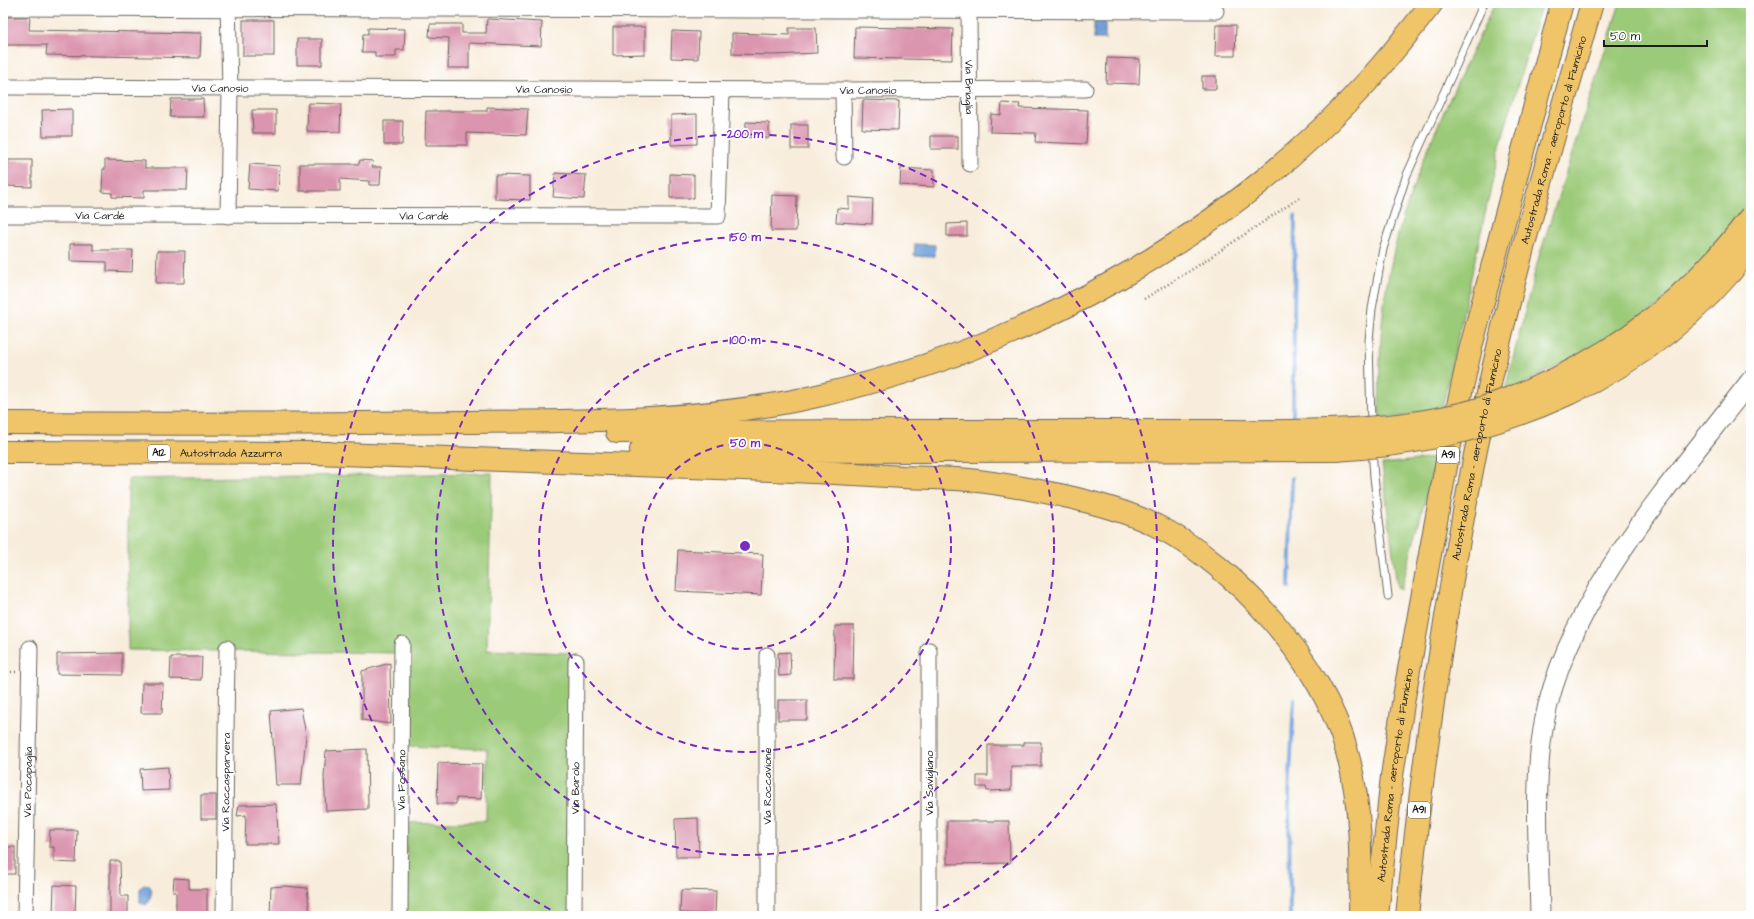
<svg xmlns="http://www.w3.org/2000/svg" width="1754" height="919" font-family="'Architects Daughter',sans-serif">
<rect width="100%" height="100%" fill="#fff"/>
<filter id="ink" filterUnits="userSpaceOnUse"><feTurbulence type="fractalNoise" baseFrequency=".025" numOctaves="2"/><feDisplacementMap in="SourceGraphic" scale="8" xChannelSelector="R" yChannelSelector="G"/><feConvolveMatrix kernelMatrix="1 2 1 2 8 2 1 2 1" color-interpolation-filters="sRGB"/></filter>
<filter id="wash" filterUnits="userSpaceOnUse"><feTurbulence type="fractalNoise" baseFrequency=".012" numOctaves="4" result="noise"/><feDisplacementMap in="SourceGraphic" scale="16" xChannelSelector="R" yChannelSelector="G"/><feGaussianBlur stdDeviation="0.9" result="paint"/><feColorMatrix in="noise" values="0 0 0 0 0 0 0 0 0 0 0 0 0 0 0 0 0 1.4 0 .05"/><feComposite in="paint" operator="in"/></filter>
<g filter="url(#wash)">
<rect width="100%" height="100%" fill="#f8eddc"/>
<g fill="#9bca78" stroke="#5c734a">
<path d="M1495 3H1542L1501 142 1442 409 1379 420C1380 375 1379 329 1387 284 1404 185 1453 93 1495 3Z"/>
<polygon points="1620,3 1751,3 1751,202 1740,220 1681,287 1634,325 1504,394 1538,260"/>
<polygon points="1436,458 1401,590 1397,587 1382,464"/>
<polygon points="492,473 487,650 570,653 569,916 406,916 407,823 486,821 487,749 407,746 406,653 128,650 128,479"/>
</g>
<g fill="#71a1db" stroke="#465e7c">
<rect x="1094" y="21" width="11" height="18"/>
<polygon points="915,244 935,245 934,257 914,256"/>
<polygon points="144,884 149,885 152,890 149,902 146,905 140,902 140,889"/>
</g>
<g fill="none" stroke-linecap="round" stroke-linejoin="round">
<g stroke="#71a1db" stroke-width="4">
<polyline points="1293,419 1295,216"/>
<polyline points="1289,587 1292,478"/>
<polyline points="1290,916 1289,795 1294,699"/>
</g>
</g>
<g id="blocks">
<g fill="#db95ae">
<polygon points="4,17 30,17 29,30 201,33 200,58 46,55 47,45 4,45"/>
<polygon points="487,19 542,22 541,46 469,43 469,68 448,68 449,38 429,37 430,24 462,24 462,33 486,33"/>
<rect x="243" y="20" width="31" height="36"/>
<polygon points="1216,25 1236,25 1235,56 1215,56"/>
<polygon points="613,27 645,27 645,54 613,55"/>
<polygon points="855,27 953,29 952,60 854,58"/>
<polygon points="368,28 405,29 404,50 396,50 396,57 375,57 375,52 362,52 363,34 368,34"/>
<polygon points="789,28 816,28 817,53 773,55 732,54 732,33 789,35"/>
<polygon points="672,31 699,32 698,59 671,58"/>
<rect x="297" y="39" width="25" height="26"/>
<polygon points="1107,58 1140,59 1139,84 1106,83"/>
<rect x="1202" y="76" width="14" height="13"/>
<polygon points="171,99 203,99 204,117 170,117"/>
<polygon points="863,100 899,101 898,130 862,129"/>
<polygon points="308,103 341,104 340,132 307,131"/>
<polygon points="1002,103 1020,104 1019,108 1088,110 1086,144 1035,142 1036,133 990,132 991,114 1001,115"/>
<polygon points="487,107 528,109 526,135 467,133 467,145 425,145 426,111 487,111"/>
<polygon points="72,109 72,136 43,136 42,110"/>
<polygon points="252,110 276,110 276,133 253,133"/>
<polygon points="697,114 697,144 671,145 671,115"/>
<polygon points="384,121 403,121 402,145 384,145"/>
<polygon points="746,122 769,123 769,138 745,137"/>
<rect x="791" y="125" width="17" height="24"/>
<rect x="931" y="136" width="27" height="13"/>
<polygon points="8,160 32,160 32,187 7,186"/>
<polygon points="105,160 145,161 145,168 188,168 187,190 144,190 144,198 112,197 112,193 102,192 103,169 105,169"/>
<polygon points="360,160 373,161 372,167 381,167 380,185 369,185 369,181 340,179 340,191 300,191 300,164 359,164"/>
<polygon points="250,164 280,166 278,191 248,189"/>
<polygon points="901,168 934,170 934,187 900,185"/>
<polygon points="555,173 586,175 584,199 553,197"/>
<polygon points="670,174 694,175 694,198 670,198"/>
<polygon points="495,175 530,176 530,200 495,199"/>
<polygon points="772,195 797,196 796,231 771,231"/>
<polygon points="849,197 873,199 872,224 836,222 837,208 849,209"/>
<polygon points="967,223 967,236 947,236 947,224"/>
<polygon points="70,244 93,244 93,250 133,250 132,272 107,271 107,262 70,261"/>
<polygon points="157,251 185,251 184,283 156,283"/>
<polygon points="678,550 763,554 761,595 676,591"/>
<polygon points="835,626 854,626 853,679 834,679"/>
<polygon points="790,652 791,675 779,676 778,653"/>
<polygon points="122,653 122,675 57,674 57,654"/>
<polygon points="171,657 202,657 201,680 170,679"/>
<polygon points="390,663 391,724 362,720 362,671"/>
<polygon points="142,683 163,683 162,713 141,713"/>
<rect x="778" y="700" width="29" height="20"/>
<polygon points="301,708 306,735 301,785 276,785 271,711"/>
<polygon points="1024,742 1041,742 1041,766 1011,766 1011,790 987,791 986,787 977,787 977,776 988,776 988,745 1024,745"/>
<polygon points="367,749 368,809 326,811 324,776 326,751"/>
<polygon points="438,763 482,764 481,799 456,798 456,804 437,804"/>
<polygon points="168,767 169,790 141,791 140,769"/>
<rect x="201" y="795" width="15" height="24"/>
<polygon points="276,804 279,844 245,844 246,815 237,816 239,805"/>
<polygon points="698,818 699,857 676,857 675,819"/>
<polygon points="947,821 1009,821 1010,863 947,864"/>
<polygon points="50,830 77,830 76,863 54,862 54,847 49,847"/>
<rect x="3" y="847" width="12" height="27"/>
<polygon points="110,861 120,861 121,896 128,896 128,916 110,916"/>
<polygon points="174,878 189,879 189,889 207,889 207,916 176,915 176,892 173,892"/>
<polygon points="54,885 76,886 75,916 53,916"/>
<polygon points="285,886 307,888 310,916 270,916 271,887"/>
<polygon points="681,890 716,891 715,914 680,913"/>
</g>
</g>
</g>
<g filter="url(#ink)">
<use href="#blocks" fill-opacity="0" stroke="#69655f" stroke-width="1"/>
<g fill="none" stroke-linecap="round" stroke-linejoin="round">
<g stroke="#69655f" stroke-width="9">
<g id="service">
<polyline points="1371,425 1369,340 1372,309 1383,249 1406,177 1484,3"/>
<polyline points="1372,448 1374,477 1388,596"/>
</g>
</g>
<g stroke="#69655f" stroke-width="17">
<g id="minor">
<polyline points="228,3 230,89 228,216"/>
<polyline points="3,8 1216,11"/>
<path id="s1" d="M969 11 970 164"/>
<path id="s2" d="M3 87 843 90 1085 89"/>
<polyline points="843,90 844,157"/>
<path id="s3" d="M3 215 718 216 722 90"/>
<path id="s4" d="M25 916 30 648"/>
<path id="s5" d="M224 916 227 648"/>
<path id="s6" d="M400 916 402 644"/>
<path id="s7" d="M574 916 576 661"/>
<polyline points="767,916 767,655"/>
<polyline points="929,916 929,650"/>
</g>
</g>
<g stroke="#69655f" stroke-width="21">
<path id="tertiary" d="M1540 916C1539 852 1533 786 1544 723 1567 598 1675 479 1751 380"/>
</g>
<g stroke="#69655f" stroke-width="24">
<g id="motorway">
<path d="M3 423C157 424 311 424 466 422 582 421 702 422 817 396 1023 349 1224 239 1367 82 1390 56 1411 30 1432 3"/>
<polyline points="617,432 926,431"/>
<polyline points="641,450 926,451"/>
<path id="s8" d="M3 452 329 453"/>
<path d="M315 453C467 458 619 463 771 470 815 472 859 474 903 477 925 478 947 478 969 480 999 483 1030 489 1060 495 1092 502 1126 511 1155 525 1235 564 1324 665 1347 752 1362 806 1361 860 1360 916"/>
<path id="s9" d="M1377 916 1392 776 1404 697 1453 428 1471 347 1562 3"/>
<path id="s10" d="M1407 916C1425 739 1451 562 1489 388 1517 258 1556 131 1592 3"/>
</g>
</g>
<g stroke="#69655f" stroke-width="2.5" stroke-dasharray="1 3" stroke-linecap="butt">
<polyline points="1144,299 1196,267 1299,198"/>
<polyline points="3,672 16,672"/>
</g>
<use href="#service" stroke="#fff" stroke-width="7"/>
<use href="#minor" stroke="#fff" stroke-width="15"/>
<use href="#tertiary" stroke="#fff" stroke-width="19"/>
<use href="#motorway" stroke="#f0c469" stroke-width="22"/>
<g stroke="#69655f" stroke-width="24" stroke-linecap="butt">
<g id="motorway-bridge">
<path d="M926 431C1018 431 1109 431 1200 431 1284 431 1369 434 1451 416 1478 411 1503 401 1528 391 1618 354 1693 294 1751 216"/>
<path d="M926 451 1336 450C1499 440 1650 380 1751 247"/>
</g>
</g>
<use href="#motorway-bridge" stroke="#f0c469" stroke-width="22"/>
</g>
</g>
<g fill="none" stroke="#7b2cbf" stroke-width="2" stroke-dasharray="7 5">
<circle cx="745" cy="546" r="103"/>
<circle cx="745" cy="546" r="206"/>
<circle cx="745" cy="546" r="309"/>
<path d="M561 915A412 412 0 1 1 929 915"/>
</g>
<g text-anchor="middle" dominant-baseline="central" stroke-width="3.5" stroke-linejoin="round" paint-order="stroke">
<g fill="#fff" stroke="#606060" stroke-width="1">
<rect x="148" y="445" width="22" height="16" rx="3"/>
<rect x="1437" y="447" width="22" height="16" rx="3"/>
<rect x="1408" y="802" width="22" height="16" rx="3"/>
</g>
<g font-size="10" font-weight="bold" fill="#1c1c1c">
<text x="159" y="453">A12</text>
<text x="1448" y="455">A91</text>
<text x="1419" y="810">A91</text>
</g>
<g font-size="11" fill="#1c1c1c" stroke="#fff">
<text stroke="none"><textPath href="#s1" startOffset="76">Via Briaglia</textPath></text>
<text stroke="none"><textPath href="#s2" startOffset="217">Via Canosio</textPath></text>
<text stroke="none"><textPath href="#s2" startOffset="541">Via Canosio</textPath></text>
<text stroke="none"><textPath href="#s2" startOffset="865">Via Canosio</textPath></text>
<text stroke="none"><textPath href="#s10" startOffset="791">Autostrada Roma - aeroporto di Fiumicino</textPath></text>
<text stroke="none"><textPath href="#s3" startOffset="97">Via Cardé</textPath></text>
<text stroke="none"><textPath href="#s3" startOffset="421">Via Cardé</textPath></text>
<text stroke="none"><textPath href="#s8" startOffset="228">Autostrada Azzurra</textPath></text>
<text stroke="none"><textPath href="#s10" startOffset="467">Autostrada Roma - aeroporto di Fiumicino</textPath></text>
<text stroke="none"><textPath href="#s9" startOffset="142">Autostrada Roma - aeroporto di Fiumicino</textPath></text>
<text stroke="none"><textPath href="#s6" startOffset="136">Via Fossano</textPath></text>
<text stroke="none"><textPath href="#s4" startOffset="134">Via Pocapaglia</textPath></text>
<text stroke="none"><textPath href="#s5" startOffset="134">Via Roccasparvera</textPath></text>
<text transform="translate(929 783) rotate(-90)">Via Savigliano</text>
<text transform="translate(767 786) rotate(-90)">Via Roccavione</text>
<text stroke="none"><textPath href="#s7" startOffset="128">Via Barolo</textPath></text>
</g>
</g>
<circle cx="745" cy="546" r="6" fill="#7b2cbf" stroke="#fff" stroke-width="2"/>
<g font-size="12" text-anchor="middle" font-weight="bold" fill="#7b2cbf" stroke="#fff" stroke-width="3.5" stroke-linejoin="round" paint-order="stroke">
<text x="745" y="138">200 m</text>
<text x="745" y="241">150 m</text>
<text x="745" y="344">100 m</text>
<text x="745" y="447">50 m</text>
</g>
<rect width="1754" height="919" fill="none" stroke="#fff" stroke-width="16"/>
<path d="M1604 40v6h103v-6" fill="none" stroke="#1c1c1c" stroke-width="2"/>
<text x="1610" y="40" font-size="12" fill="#1c1c1c" stroke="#ffffff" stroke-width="3" paint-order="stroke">50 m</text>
</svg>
